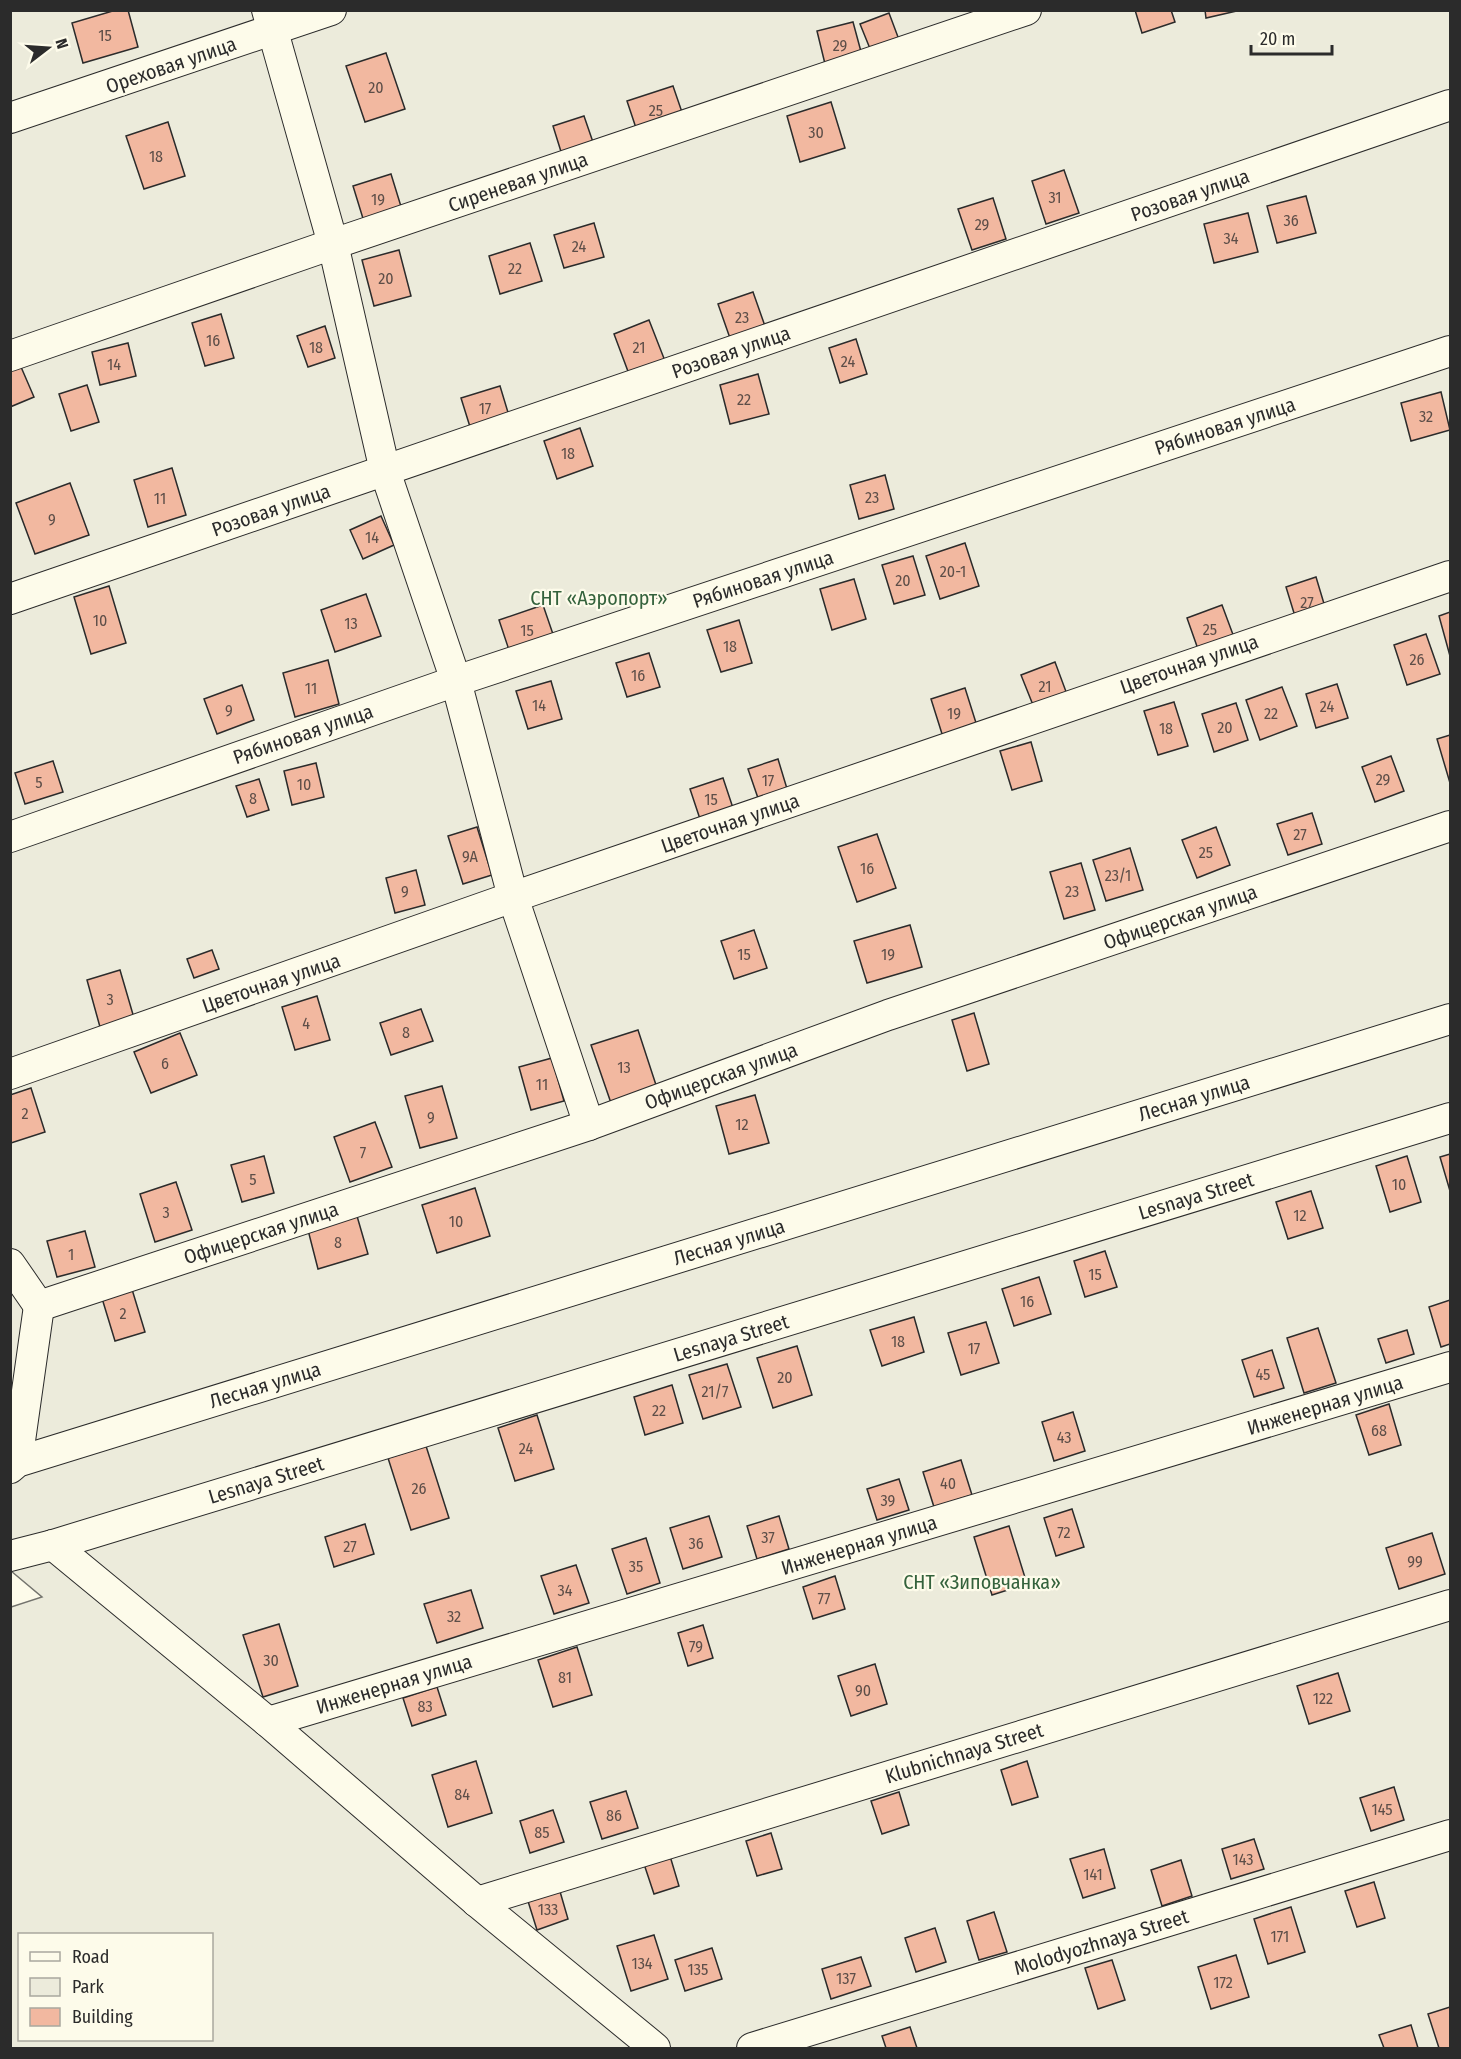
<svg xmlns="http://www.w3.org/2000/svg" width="1461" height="2059" font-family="'Fira Sans Condensed',sans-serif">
<rect width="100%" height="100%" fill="#fdfbea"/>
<path fill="#ecebdb" stroke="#74746e" stroke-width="1.5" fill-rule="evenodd" d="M11 11H1450V2048H11V1607L42 1597 11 1571ZM20 1934H212V2040H20Z"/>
<g fill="#f2b8a0" stroke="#2b2b2b" stroke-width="1.5">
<polygon points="116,10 128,10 138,47 83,63 72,23"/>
<polygon points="1135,10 1171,10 1175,22 1142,33"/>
<polygon points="1205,10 1241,10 1206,18"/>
<polygon points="889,13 901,45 873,56 860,24"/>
<polygon points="853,22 863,59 826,68 817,31"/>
<polygon points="386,53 405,109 365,122 346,66"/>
<polygon points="673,86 684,118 638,134 627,101"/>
<polygon points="831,102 845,148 800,162 787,116"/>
<polygon points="584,116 595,148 563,158 553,126"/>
<polygon points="168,122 185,176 144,189 126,136"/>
<polygon points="1064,170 1079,213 1046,224 1032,181"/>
<polygon points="391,174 403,213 365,225 353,186"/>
<polygon points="1306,196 1316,233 1277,243 1267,206"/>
<polygon points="993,198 1006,239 972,250 958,209"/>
<polygon points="1248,213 1258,252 1214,263 1204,224"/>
<polygon points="594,223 604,257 564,268 554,235"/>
<polygon points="530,243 542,281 500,294 489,256"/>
<polygon points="399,250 411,296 374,306 362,260"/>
<polygon points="753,292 766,329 731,341 718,304"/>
<polygon points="221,314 234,358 205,366 192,323"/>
<polygon points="649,320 665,361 629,374 614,334"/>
<polygon points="325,326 335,358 308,367 297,336"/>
<polygon points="856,339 867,374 840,383 829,348"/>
<polygon points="128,343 136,376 100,385 92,352"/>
<polygon points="18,360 34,397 10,407 10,363"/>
<polygon points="758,374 769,414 730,424 720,385"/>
<polygon points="87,385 99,422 71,431 59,394"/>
<polygon points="500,386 510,419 471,430 461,398"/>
<polygon points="1441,392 1450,430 1411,441 1401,403"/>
<polygon points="580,428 593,466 557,479 544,441"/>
<polygon points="172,468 186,515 148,527 134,480"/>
<polygon points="885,475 894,509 859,519 850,485"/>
<polygon points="70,483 89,535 35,554 16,503"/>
<polygon points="381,516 394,545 363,559 350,530"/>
<polygon points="965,543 979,586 940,599 926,556"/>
<polygon points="913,556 925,595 894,604 882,565"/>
<polygon points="1316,577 1328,617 1298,626 1286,587"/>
<polygon points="854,579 866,619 832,630 820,589"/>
<polygon points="109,586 126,643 91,654 74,597"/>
<polygon points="366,594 381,636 335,652 321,610"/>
<polygon points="543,605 555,640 511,656 499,620"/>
<polygon points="1222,605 1235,640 1199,652 1187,618"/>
<polygon points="1450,612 1450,656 1439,616"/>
<polygon points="739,620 752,663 721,672 707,630"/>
<polygon points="1426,634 1440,674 1407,685 1394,645"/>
<polygon points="649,653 660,687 627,697 616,663"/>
<polygon points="328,660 339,704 295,717 283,673"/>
<polygon points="1055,662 1068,697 1035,710 1021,675"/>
<polygon points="551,681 562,719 528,729 516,691"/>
<polygon points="1337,684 1348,718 1316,728 1306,694"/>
<polygon points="242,685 254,720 217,734 204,699"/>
<polygon points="1282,687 1297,726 1260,740 1246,700"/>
<polygon points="965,688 977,726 943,737 931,699"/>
<polygon points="1174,702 1188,746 1158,755 1144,711"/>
<polygon points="1236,703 1248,740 1214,752 1202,714"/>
<polygon points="1450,735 1450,783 1437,739"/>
<polygon points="1031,742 1042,781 1012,790 1000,751"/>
<polygon points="1391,756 1404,791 1375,802 1362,767"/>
<polygon points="778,759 788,792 759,801 748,769"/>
<polygon points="53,761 63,792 25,804 15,773"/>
<polygon points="316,763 324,797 292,805 284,771"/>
<polygon points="723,778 733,808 700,819 690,789"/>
<polygon points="259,779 269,810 247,817 236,786"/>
<polygon points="1312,813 1322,844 1288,855 1277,824"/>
<polygon points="477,827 492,875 463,884 448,836"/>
<polygon points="1216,827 1230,865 1197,878 1182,840"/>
<polygon points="877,834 896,888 857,902 838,847"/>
<polygon points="1130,848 1143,890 1106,901 1093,860"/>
<polygon points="1081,863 1095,910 1064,919 1050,872"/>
<polygon points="416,870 425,905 395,913 386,878"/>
<polygon points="910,925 922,967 867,983 854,941"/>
<polygon points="754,930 767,968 734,979 721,941"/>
<polygon points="212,950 219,969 194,978 187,959"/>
<polygon points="120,970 134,1018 100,1027 87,980"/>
<polygon points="317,996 330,1040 295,1050 282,1007"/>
<polygon points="421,1009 433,1041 391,1055 380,1023"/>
<polygon points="974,1013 989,1064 967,1071 952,1020"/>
<polygon points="638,1030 657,1088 611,1103 591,1045"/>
<polygon points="180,1033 197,1075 151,1093 134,1052"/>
<polygon points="552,1058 564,1101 531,1110 519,1067"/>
<polygon points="442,1086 457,1138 420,1148 405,1096"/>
<polygon points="31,1088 45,1132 11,1143 10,1095"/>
<polygon points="755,1095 769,1143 729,1154 716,1106"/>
<polygon points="375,1122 392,1167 350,1182 334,1137"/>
<polygon points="1450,1154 1450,1191 1440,1157"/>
<polygon points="264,1156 274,1193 242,1202 231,1165"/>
<polygon points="1407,1156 1421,1202 1390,1212 1376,1166"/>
<polygon points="176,1182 192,1230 155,1242 140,1194"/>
<polygon points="475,1188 490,1236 437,1253 422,1205"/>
<polygon points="1311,1191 1323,1228 1288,1239 1276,1202"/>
<polygon points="357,1216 368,1254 318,1269 308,1230"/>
<polygon points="85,1231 95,1267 57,1277 47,1241"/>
<polygon points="1105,1251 1117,1287 1085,1297 1074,1261"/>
<polygon points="1039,1277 1051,1314 1014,1326 1002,1289"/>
<polygon points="131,1286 145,1332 115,1341 101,1295"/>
<polygon points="1450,1300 1450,1344 1441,1347 1429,1307"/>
<polygon points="914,1317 924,1352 882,1366 870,1330"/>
<polygon points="986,1322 999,1363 961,1375 948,1333"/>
<polygon points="1318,1328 1336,1383 1304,1393 1287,1338"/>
<polygon points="1407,1330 1414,1354 1386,1363 1378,1339"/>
<polygon points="797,1346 812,1395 773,1408 757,1358"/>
<polygon points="1272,1350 1284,1388 1254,1397 1242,1360"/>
<polygon points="727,1364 741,1407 703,1419 689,1375"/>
<polygon points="672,1385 683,1423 645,1435 634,1397"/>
<polygon points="1389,1404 1401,1445 1369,1455 1356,1415"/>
<polygon points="1073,1412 1085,1451 1054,1461 1042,1422"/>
<polygon points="537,1415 554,1469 515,1481 498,1428"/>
<polygon points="426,1446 449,1518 411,1530 388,1458"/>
<polygon points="961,1460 972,1495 934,1507 923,1472"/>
<polygon points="899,1479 909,1510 877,1520 867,1489"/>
<polygon points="1072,1509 1084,1547 1056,1556 1044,1518"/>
<polygon points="709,1516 722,1557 683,1569 670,1528"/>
<polygon points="779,1516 789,1549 757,1559 747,1526"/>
<polygon points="365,1524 374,1554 334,1567 325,1537"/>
<polygon points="1009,1526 1027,1584 992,1595 974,1537"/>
<polygon points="1432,1533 1445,1574 1399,1589 1386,1548"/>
<polygon points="646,1538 660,1583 627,1594 612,1549"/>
<polygon points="576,1565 589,1603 554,1614 541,1576"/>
<polygon points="835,1576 845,1609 813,1619 803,1587"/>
<polygon points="471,1590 483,1628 437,1643 424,1604"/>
<polygon points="279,1624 298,1686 263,1697 243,1635"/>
<polygon points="703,1625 713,1658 688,1666 678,1633"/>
<polygon points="577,1647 592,1695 553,1707 538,1660"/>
<polygon points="875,1664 887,1704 851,1716 838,1676"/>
<polygon points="1338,1673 1350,1711 1309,1724 1297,1686"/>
<polygon points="437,1687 446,1715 412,1726 403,1698"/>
<polygon points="476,1761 492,1813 448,1827 432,1775"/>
<polygon points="1027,1761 1038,1797 1012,1805 1001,1770"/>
<polygon points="1394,1787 1404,1820 1371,1831 1360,1798"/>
<polygon points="626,1791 638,1828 602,1839 590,1802"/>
<polygon points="899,1792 909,1825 882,1834 871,1801"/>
<polygon points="553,1810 564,1842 530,1853 520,1821"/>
<polygon points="771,1833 782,1869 757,1876 746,1841"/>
<polygon points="1254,1839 1264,1869 1231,1879 1222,1849"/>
<polygon points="1104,1849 1115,1888 1083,1898 1070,1859"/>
<polygon points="670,1856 679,1886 654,1894 644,1864"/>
<polygon points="1181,1860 1192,1896 1162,1906 1151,1870"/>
<polygon points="1374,1882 1385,1918 1357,1927 1345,1891"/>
<polygon points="559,1888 568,1919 537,1930 527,1898"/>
<polygon points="1291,1907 1305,1952 1268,1964 1254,1919"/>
<polygon points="994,1912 1007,1952 979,1960 967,1921"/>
<polygon points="935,1928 946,1962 916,1972 905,1938"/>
<polygon points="654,1935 668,1979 631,1991 617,1946"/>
<polygon points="712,1948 722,1979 685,1991 675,1960"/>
<polygon points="1236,1955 1249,1997 1211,2009 1198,1967"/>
<polygon points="861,1957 871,1986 831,1999 822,1969"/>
<polygon points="1112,1960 1125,2000 1098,2009 1085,1968"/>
<polygon points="1450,2007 1450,2048 1439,2048 1428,2014"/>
<polygon points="1411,2025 1418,2048 1384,2048 1379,2035"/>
<polygon points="910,2027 917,2048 886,2048 882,2036"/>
</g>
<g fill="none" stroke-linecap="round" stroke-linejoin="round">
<g stroke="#2b2b2b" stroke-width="32">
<g id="minor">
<polyline points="267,10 333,244 385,471 456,681 513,897 589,1125"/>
<polyline points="10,118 331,10"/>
<polyline points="10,356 333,244 1026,10"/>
<polyline points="10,599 1450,105"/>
<polyline points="10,837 456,681 1450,351"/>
<polyline points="10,1074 513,897 1450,576"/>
<polyline points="10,1264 39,1306 589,1125 888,1015 1450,826"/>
<polyline points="17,1462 39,1306"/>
<polyline points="10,1468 17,1462 1450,1019"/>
<polyline points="53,1545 268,1722 477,1902 655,2048"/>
<polyline points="10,1556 53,1545 1450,1118"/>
<polyline points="268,1722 1450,1367"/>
<polyline points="477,1902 1450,1605"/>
<polyline points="752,2048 1450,1835"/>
</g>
</g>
<use href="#minor" stroke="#fdfbea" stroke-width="30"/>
</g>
<g text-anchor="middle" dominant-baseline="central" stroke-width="4.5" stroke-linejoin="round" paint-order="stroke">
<g font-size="16" fill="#5d4e48">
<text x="105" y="35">15</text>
<text x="840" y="45">29</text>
<text x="376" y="87">20</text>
<text x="656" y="110">25</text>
<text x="816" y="132">30</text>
<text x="156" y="156">18</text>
<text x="1055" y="197">31</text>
<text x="378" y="199">19</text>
<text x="1291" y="220">36</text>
<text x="982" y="224">29</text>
<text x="1231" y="238">34</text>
<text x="579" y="246">24</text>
<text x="515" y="268">22</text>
<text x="386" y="278">20</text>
<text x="742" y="317">23</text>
<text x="213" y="340">16</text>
<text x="316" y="347">18</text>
<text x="639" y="347">21</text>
<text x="848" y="361">24</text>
<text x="114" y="364">14</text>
<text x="744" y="399">22</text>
<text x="485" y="408">17</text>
<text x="1426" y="416">32</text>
<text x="568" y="453">18</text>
<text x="872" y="497">23</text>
<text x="160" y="498">11</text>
<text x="52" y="519">9</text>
<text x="372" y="537">14</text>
<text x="953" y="571">20-1</text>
<text x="903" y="580">20</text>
<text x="1307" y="602">27</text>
<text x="100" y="620">10</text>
<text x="351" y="623">13</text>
<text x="1210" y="629">25</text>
<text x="527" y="630">15</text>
<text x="730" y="646">18</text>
<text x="1417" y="659">26</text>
<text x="638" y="675">16</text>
<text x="1045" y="686">21</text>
<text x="311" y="688">11</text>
<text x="539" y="705">14</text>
<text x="1327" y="706">24</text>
<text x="229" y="710">9</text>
<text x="954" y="713">19</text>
<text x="1271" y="713">22</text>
<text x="1225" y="727">20</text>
<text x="1166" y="728">18</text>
<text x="1383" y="779">29</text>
<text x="768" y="780">17</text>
<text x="39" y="782">5</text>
<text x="304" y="784">10</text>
<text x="253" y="798">8</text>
<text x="711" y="799">15</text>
<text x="1300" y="834">27</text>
<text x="1206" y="852">25</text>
<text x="470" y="856">9А</text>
<text x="867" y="868">16</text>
<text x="1118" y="875">23/1</text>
<text x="405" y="891">9</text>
<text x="1072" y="891">23</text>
<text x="744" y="954">15</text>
<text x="888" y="954">19</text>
<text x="110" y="999">3</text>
<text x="306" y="1023">4</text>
<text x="406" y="1032">8</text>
<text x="165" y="1063">6</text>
<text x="624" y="1067">13</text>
<text x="542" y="1084">11</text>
<text x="25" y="1113">2</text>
<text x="431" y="1117">9</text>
<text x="742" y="1124">12</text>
<text x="363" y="1152">7</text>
<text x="253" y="1179">5</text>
<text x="1399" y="1184">10</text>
<text x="166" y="1212">3</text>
<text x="1300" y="1215">12</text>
<text x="456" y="1221">10</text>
<text x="338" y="1242">8</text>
<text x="71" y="1254">1</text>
<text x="1095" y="1274">15</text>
<text x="1027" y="1301">16</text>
<text x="123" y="1313">2</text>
<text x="898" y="1341">18</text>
<text x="974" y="1348">17</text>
<text x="1263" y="1374">45</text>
<text x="785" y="1377">20</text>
<text x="715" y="1391">21/7</text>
<text x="659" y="1410">22</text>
<text x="1379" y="1430">68</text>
<text x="1064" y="1437">43</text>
<text x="526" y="1448">24</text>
<text x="948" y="1483">40</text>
<text x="419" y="1488">26</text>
<text x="888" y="1500">39</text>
<text x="1064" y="1532">72</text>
<text x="768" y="1537">37</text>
<text x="696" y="1543">36</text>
<text x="350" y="1546">27</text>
<text x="1415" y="1561">99</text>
<text x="636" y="1566">35</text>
<text x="565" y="1590">34</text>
<text x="824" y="1598">77</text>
<text x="454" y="1616">32</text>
<text x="696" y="1646">79</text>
<text x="271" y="1660">30</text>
<text x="565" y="1677">81</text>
<text x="863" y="1690">90</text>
<text x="1323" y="1698">122</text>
<text x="425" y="1706">83</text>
<text x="462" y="1794">84</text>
<text x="1382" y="1809">145</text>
<text x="614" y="1815">86</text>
<text x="542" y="1832">85</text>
<text x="1243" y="1859">143</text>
<text x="1093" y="1874">141</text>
<text x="548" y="1909">133</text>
<text x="1280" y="1936">171</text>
<text x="642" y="1963">134</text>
<text x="698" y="1969">135</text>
<text x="846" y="1978">137</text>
<text x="1223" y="1982">172</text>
</g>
<g font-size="20" fill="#2b2b2b" stroke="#fdfbea">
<text transform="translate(171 65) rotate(-19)">Ореховая улица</text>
<text transform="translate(518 182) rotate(-19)">Сиреневая улица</text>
<text transform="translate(1190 195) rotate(-19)">Розовая улица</text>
<text transform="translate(731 352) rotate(-19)">Розовая улица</text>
<text transform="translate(1225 426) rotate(-18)">Рябиновая улица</text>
<text transform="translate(271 510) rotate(-19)">Розовая улица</text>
<text transform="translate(763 579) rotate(-18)">Рябиновая улица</text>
<text transform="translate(1189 664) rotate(-19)">Цветочная улица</text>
<text transform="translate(303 734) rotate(-19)">Рябиновая улица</text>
<text transform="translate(730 823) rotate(-19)">Цветочная улица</text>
<text transform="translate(1180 917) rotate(-19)">Офицерская улица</text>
<text transform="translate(271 983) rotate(-19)">Цветочная улица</text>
<text transform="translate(721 1076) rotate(-20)">Офицерская улица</text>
<text transform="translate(1194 1098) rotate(-17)">Лесная улица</text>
<text transform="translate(1196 1196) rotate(-17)">Lesnaya Street</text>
<text transform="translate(261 1233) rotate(-18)">Офицерская улица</text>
<text transform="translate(729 1242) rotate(-17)">Лесная улица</text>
<text transform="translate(731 1338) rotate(-17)">Lesnaya Street</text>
<text transform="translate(265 1385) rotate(-17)">Лесная улица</text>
<text transform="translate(1325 1405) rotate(-17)">Инженерная улица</text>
<text transform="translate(266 1480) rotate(-17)">Lesnaya Street</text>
<text transform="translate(859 1545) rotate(-17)">Инженерная улица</text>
<text transform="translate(394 1684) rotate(-17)">Инженерная улица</text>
<text transform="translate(964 1753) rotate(-17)">Klubnichnaya Street</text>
<text transform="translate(1101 1942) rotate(-17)">Molodyozhnaya Street</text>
</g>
<g font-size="20" fill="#34623c" stroke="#fdfbea">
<text x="599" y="598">СНТ «Аэропорт»</text>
<text x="982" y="1582">СНТ «Зиповчанка»</text>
</g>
</g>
<rect width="1461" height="2059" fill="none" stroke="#2b2b2b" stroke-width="24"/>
<rect x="18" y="1933" width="195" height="108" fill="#fdfbea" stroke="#a9a89e" stroke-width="1.5"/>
<rect x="30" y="1952" width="30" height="9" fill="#fdfbea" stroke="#a9a89e" stroke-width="1.5"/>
<text x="72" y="1963" font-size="18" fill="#2b2b2b">Road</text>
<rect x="30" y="1978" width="30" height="18" fill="#ecebdb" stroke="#a9a89e" stroke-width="1.5"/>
<text x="72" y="1993" font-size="18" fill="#2b2b2b">Park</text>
<rect x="30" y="2008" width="30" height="18" fill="#f2b8a0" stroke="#a9a89e" stroke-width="1.5"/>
<text x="72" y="2023" font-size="18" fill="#2b2b2b">Building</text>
<g transform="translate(48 48) rotate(73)" stroke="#fdfbea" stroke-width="4.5" paint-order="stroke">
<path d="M0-4.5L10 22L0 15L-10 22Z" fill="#2b2b2b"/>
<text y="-9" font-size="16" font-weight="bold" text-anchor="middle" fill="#2b2b2b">N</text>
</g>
<path d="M1251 45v9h81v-9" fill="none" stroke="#2b2b2b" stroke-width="3"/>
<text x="1260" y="45" font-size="18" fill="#2b2b2b" stroke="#fdfbea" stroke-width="4.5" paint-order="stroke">20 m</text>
</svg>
